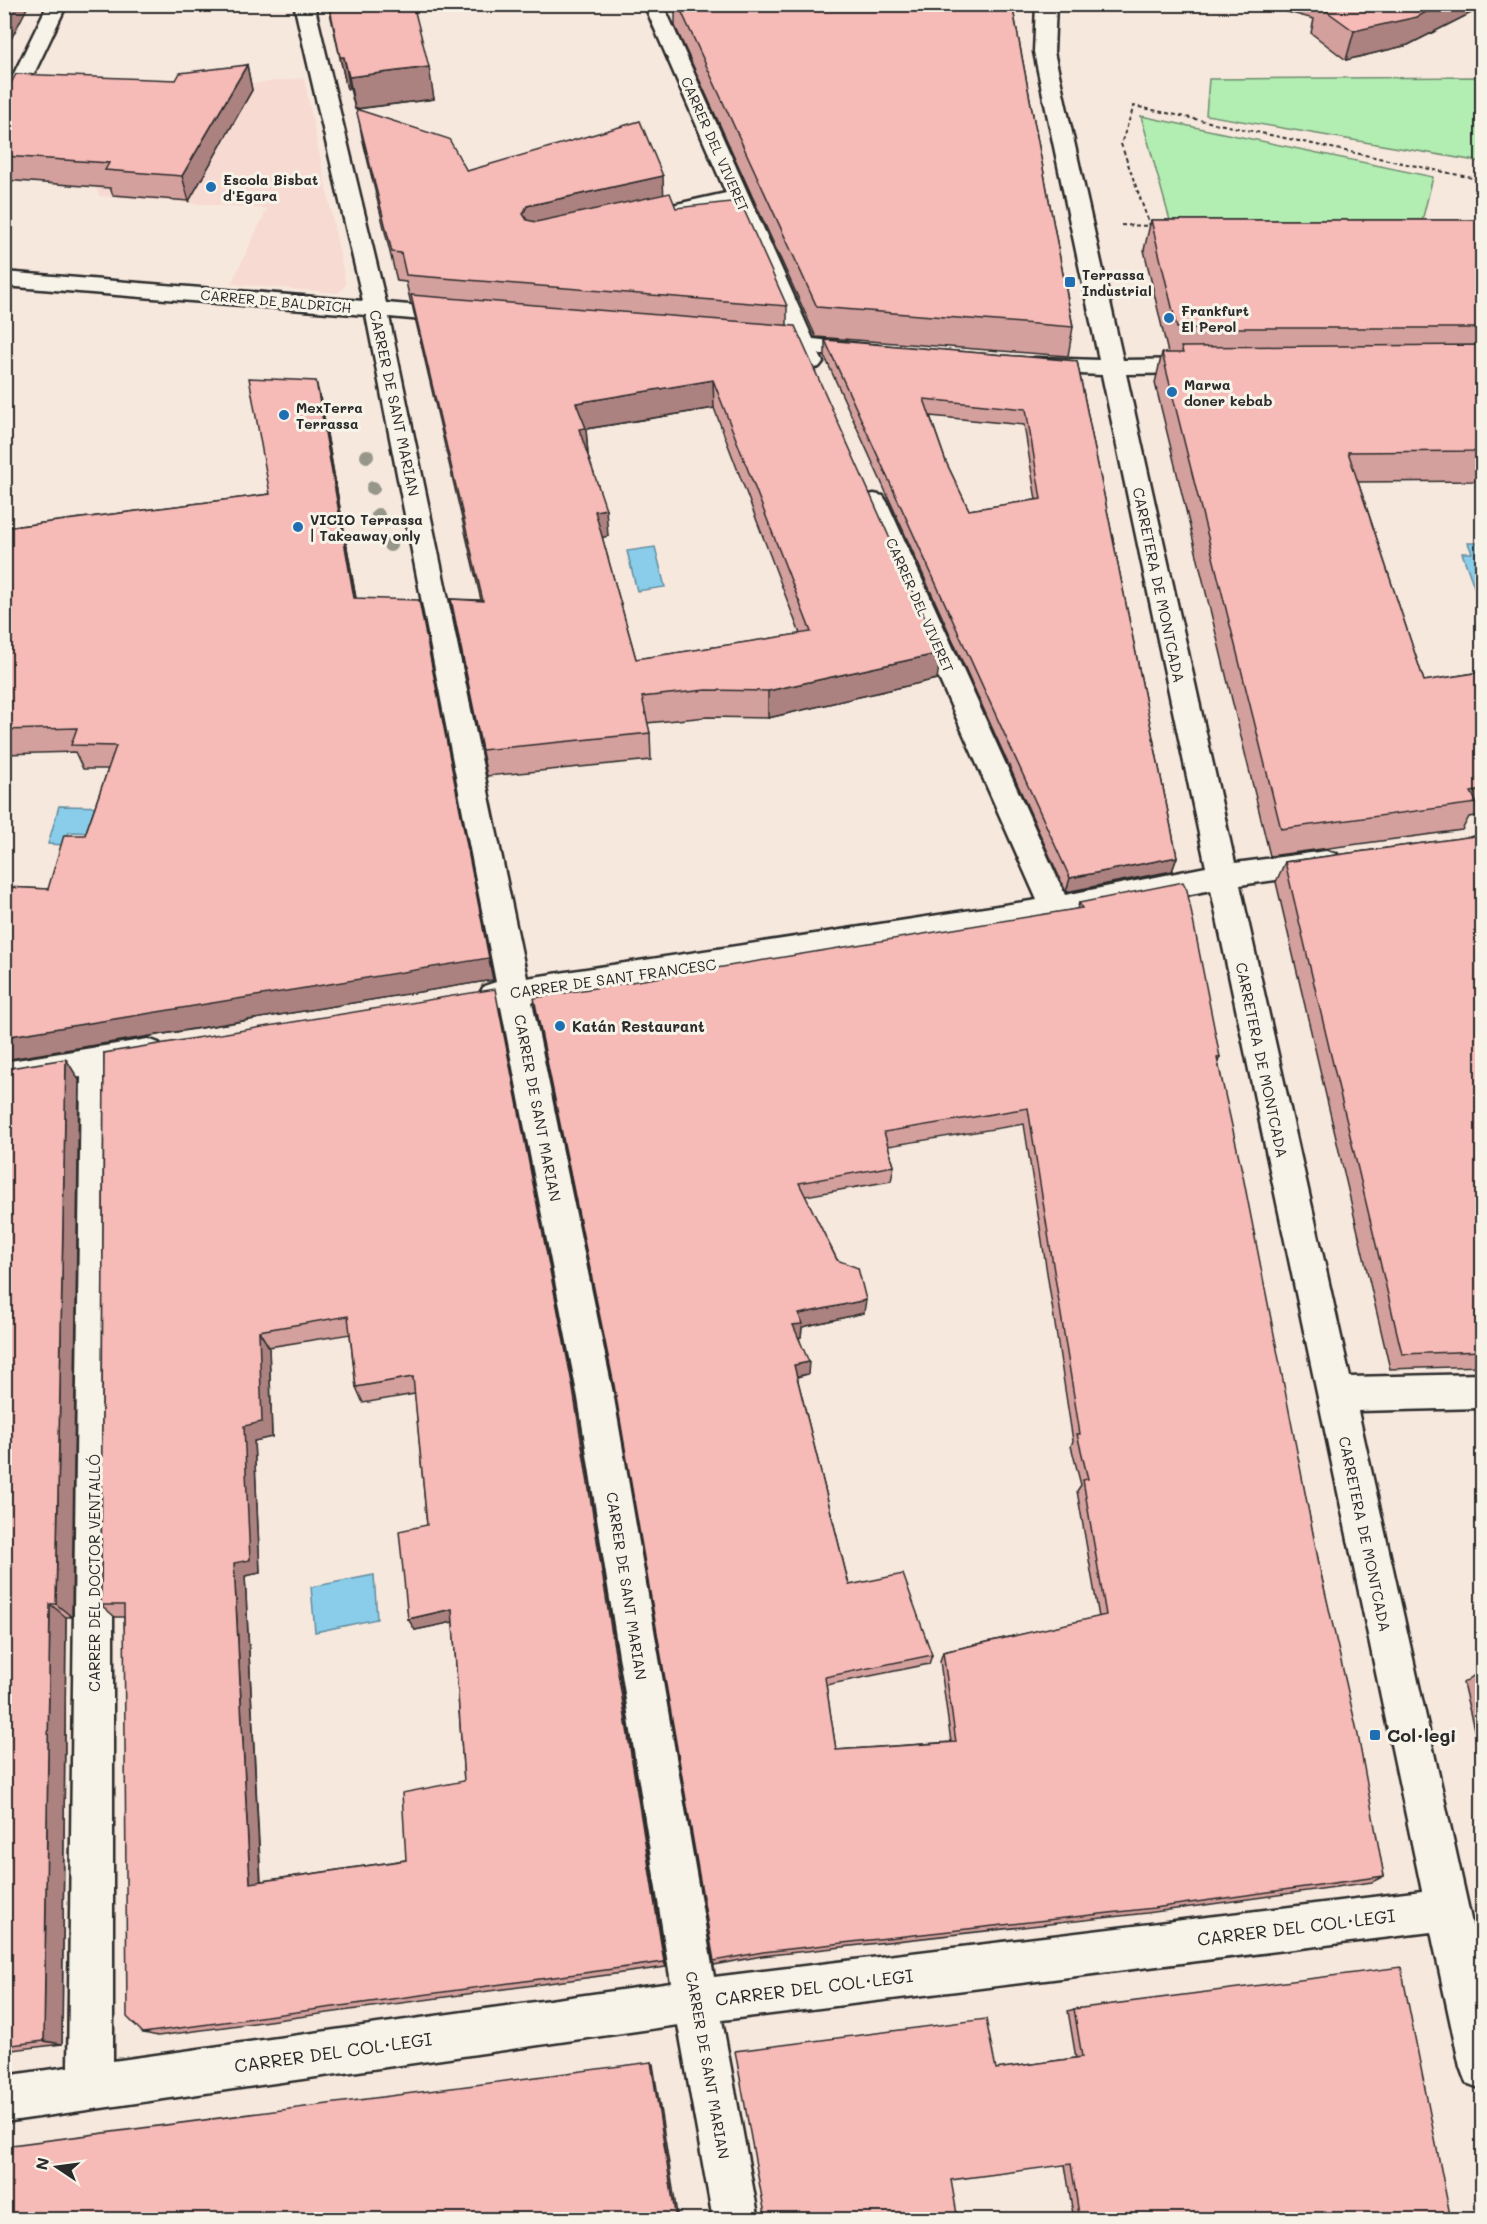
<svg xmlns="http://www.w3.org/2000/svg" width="1487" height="2224" font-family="Mali,sans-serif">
<rect width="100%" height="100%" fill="#f7e8de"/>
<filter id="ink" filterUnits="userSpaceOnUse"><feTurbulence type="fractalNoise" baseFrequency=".0167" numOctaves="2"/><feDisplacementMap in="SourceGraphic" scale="12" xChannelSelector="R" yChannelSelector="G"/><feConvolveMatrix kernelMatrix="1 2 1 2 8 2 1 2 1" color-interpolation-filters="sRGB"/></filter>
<g filter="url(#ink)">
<polygon fill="#f7dad2" points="304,78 346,285 338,293 231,284 267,209 99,196 92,178 180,92"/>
<g fill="#b2edb2" stroke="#6e8c6e" stroke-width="1.5">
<polygon points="1482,77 1482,162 1206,115 1209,79"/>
<polygon points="1141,116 1433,177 1416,245 1176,242"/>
</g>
<g fill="#89cdea" stroke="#638c9e" stroke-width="1.5">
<polygon points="1468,543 1482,543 1482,609 1462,553 1472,553"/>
<polygon points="655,547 665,587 637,591 627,551"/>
<polygon points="59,806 114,807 107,833 69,832 65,845 48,844"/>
<polygon points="374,1575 377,1619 315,1632 311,1587"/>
</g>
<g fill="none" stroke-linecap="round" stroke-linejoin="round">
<g stroke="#2b2b2b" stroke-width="5">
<g id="minor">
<polygon points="48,4 67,4 14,116 11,120 4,122 4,94"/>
<path d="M294 4H314L386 303 457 309 465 311 469 316 465 321 457 323 389 317 527 978 1037 900 861 502 865 496 874 494 883 496 887 502 1065 895 1206 867 1102 375 1035 372 1027 370 1023 365 1027 360 1035 358 1099 360 1034 52 1036 4H1056L1054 52 1123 360 1205 359 1213 361 1217 366 1213 371 1205 373 1126 374 1235 863 1326 851 1337 854 1341 862 1337 870 1326 873 1240 885 1350 1377 1482 1374V1408L1358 1411 1482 1969V2089L1466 2083 1460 2067 1431 1932 722 2020 759 2220H713L678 2025 4 2122V2076L68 2067 81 1077 4 1090V1062L148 1039 159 1043 164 1052 159 1061 113 1071V2061L671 1983 578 1398 501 1007 484 1004 479 995 484 986 496 982 366 315 4 286V272L363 301ZM1211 890 1422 1891 714 1977 614 1398 532 1002 1056 921Z"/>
<polygon points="644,4 663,4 813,339 878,346 882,351 878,356 870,358 819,354 823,362 819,367 811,369 803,367 795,352 752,347 748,342 752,337 760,335 788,337 731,205 658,222 650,220 647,215 650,210 726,193"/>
</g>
</g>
<polyline stroke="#2b2b2b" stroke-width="2" stroke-dasharray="4 3" stroke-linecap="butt" points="1121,225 1150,226 1121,144 1134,106 1482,180"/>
<use href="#minor" fill="#f7f3e8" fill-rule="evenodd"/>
</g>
<g fill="#96968a">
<circle cx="367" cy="456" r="7"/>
<circle cx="373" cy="488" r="7"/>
<circle cx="378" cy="515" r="7"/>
<circle cx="390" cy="545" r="7"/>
</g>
<g fill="#d4a09d" stroke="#2b2b2b" stroke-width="1.5" fill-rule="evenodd">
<path d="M328 4H413L434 99 357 109 467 171 663 194 676 208 787 306V326L937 679 768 718 707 717 647 723 650 733 651 760 487 776 451 599 481 600 416 322 412 304H411L406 282 397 281 362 137 357 109H355L350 89H347ZM714 408 800 634 636 659 602 537 608 536 588 456 586 429Z"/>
<polygon points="675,4 1012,4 1073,327 1068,356 816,337 675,26"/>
<polygon points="1257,4 1476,4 1473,12 1408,45 1346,60 1311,33 1314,19"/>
<polygon points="247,65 252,90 189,201 113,195 110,188 4,180 4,96 176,80"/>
<polygon points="1151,220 1482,220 1482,481 1358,482 1424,681 1482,672 1482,815 1469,817 1462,830 1270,856 1155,383 1162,353 1168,353 1144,250"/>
<path d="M825 340 1077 361 1177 857 1172 871 1066 892 825 357ZM930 416 1024 425 1036 500 969 510 946 462Z"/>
<polygon points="322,406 356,598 493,980 4,1060 4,887 48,889 85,835 108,769 83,769 75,752 4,754 4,528 270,494"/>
<polygon points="1482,835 1482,1366 1390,1369 1276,882 1285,862"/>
<path d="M1079 903 1220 1057 1218 1062 1321 1574 1384 1876 1372 1882 1147 1913 762 1956 714 1965 616 1398 537 1014 1077 909ZM1024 1124 1073 1441 1071 1446 1081 1485 1077 1491 1099 1617 943 1652 940 1661 951 1742 836 1750 826 1685 929 1664 932 1655 849 1585 797 1377 808 1374 799 1337H801L802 1327 864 1313 805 1196 891 1181 894 1166 888 1146Z"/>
<path d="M104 1053 576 1398 666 1967 158 2036 143 2033 124 1617H115L101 1605ZM350 1334 356 1387 363 1403 415 1394 427 1525 415 1630 453 1622 464 1781 406 1860 261 1881 245 1576 260 1573 254 1441 272 1437 269 1347Z"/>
<polygon points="4,1069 79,1080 72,1617 66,1617 62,2044 4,2051"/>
<polygon points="1482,1670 1482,1763 1463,1683"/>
<polygon points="1074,2009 1451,2220 1074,2220 1065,2165 996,2069 1076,2058 1068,2011"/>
</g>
<g fill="#ac8280" stroke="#2b2b2b" stroke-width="1.5">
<polygon points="8,4 29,4 4,53 4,12"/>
<polygon points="1441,4 1476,4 1473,12 1408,45 1346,60 1354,31"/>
<polygon points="340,57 344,57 350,89 347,89"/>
<polygon points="247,65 252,90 189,201 182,176"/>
<polygon points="429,67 434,99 355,109 349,77"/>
<polygon points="663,176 664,205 530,235 523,214 527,206"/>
<polygon points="713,380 714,408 586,429 588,455 582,457 576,403"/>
<polygon points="316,381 322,406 360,622 354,598"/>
<polygon points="606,509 608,536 597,539 595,511"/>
<polygon points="419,600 493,980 4,1060 4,1037"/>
<polygon points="941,653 937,679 768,718 768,691"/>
<polygon points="1177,857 1172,871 1066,892 1070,878"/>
<polygon points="499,1010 576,1398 666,1967 664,1962"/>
<polygon points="66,1059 79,1080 72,1617 56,1604"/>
<polygon points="866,1300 864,1313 802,1327 801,1337 793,1339 793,1325 799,1314"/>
<polygon points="259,1331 269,1347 272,1437 254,1441 260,1573 245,1576 261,1890 250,1883 234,1563 244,1426"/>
<polygon points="809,1362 808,1374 794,1377 794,1365"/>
<polygon points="50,1604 66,1617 62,2044 44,2041"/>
<polygon points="452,1609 458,1621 415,1630 408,1619"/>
<polygon points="651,2062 653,2064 678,2220 676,2220"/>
</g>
<g fill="#f6bab7" stroke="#2b2b2b" stroke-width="1.5" fill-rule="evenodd">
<polygon points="4,4 8,4 4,12"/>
<polygon points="329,4 413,4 429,67 349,77 344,57 340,57"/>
<polygon points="678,4 1012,4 1073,327 817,307"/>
<polygon points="1319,4 1441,4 1417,17 1354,31 1318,5"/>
<polygon points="247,65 182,176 105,170 109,163 4,156 4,96 16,74 176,80 180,73"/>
<polygon points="356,109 449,139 467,171 640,121 663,176 527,206 523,214 527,220 536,222 670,193 676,208 740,201 787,306 406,275 401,253 392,252"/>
<polygon points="1151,220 1482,220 1482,328 1177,328"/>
<path d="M411 295 795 326 941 653 768 691 706 690 642 697 650 733 482 750 451 599 483 601ZM713 380 811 632 636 659 595 511 606 509 579 429 586 428 576 403Z"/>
<path d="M825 340 1077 361 1177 857 1070 878ZM924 399 1026 409 1041 499 969 510 946 462Z"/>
<polygon points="1482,345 1482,451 1348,452 1424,681 1482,672 1482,790 1471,792 1477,803 1281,829 1162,353 1183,353 1181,347"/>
<polygon points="249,378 316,381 354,598 419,600 489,958 4,1037 4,887 48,889 64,835 85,835 116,746 71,745 77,728 4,730 4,528 270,494"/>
<polygon points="1482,835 1482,1351 1402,1354 1285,862"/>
<path d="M1183 882 1187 890 1220 1057 1217 1058 1242 1171 1321 1574 1358 1735 1384 1876 1154 1908 763 1952 714 1961 614 1385 534 998 1082 908 1079 903ZM1028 1108 1080 1434H1077L1088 1479 1083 1480 1106 1615 943 1652 956 1742 836 1750 825 1677 932 1655 903 1574 849 1585 794 1365 809 1362 793 1325 802 1324 799 1314 866 1300 858 1268 837 1260 799 1183 894 1166 884 1132Z"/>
<path d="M495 989 572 1383 664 1962 143 2033 127 2017 124 1605H101L104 1053ZM348 1316 356 1387 413 1377 427 1525 399 1531 408 1619 452 1609 464 1781 402 1793 406 1860 250 1883 234 1563 250 1560 244 1426 262 1422 259 1331Z"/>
<polygon points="66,1059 56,1604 50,1604 44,2041 4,2046 4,1069"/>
<polygon points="1401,1967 1451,2220 1080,2220 1071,2164 951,2180 958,2220 766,2220 735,2051 986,2019 996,2069 1082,2057 1074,2009"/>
<polygon points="651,2062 676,2220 4,2220 4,2146"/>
</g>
</g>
<g fill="#1f6fb2" stroke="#f7f3e8" stroke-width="2">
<circle cx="211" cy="187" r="6"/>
<rect x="1064" y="276" width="12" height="12" rx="3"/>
<circle cx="1169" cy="318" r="6"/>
<circle cx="1172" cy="392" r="6"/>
<circle cx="284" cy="415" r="6"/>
<circle cx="298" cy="527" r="6"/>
<circle cx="560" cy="1026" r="6"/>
<rect x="1369" y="1729" width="12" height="12" rx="3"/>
</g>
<g text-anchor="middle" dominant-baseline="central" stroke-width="6" stroke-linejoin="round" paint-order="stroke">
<g font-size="14" fill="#2b2b2b" stroke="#f7f3e8">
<text transform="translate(715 144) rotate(66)">CARRER DEL VIVERET</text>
<text transform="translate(276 301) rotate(5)">CARRER DE BALDRICH</text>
<text transform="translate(920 605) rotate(66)">CARRER DEL VIVERET</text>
</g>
<g font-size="14" font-weight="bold" fill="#2b2b2b" stroke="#f7f3e8" text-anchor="start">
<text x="223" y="179">Escola Bisbat<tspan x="223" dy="16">d'Egara</tspan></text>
<text x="1082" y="274">Terrassa<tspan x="1082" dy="16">Industrial</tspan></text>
<text x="1181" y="310">Frankfurt<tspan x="1181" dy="16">El Perol</tspan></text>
<text x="1184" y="384">Marwa<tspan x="1184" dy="16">doner kebab</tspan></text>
<text x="296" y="407">MexTerra<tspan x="296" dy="16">Terrassa</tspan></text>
<text x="310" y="519">VICIO Terrassa<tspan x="310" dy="16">| Takeaway only</tspan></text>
</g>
<g font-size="15" fill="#2b2b2b" stroke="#f7f3e8">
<text transform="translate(395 403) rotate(78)">CARRER DE SANT MARIAN</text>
<text transform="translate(1159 585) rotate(78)">CARRETERA DE MONTCADA</text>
<text transform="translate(613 978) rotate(-8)">CARRER DE SANT FRANCESC</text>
<text transform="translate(1262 1060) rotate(78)">CARRETERA DE MONTCADA</text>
<text transform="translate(538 1108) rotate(79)">CARRER DE SANT MARIAN</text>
<text transform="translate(1365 1534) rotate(78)">CARRETERA DE MONTCADA</text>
<text transform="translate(94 1573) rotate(-90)">CARRER DEL DOCTOR VENTALLÓ</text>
<text transform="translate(627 1586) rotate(81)">CARRER DE SANT MARIAN</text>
<text transform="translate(708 2065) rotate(80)">CARRER DE SANT MARIAN</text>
</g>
<g font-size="15" font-weight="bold" fill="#2b2b2b" stroke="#f7f3e8" text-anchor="start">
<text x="572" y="1026">Katán Restaurant</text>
</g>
<g font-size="18" font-weight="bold" fill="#2b2b2b" stroke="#f7f3e8" text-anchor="start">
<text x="1387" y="1735">Col·legi</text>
</g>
<g font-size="18" fill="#2b2b2b" stroke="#f7f3e8">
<text transform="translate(1296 1927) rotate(-7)">CARRER DEL COL·LEGI</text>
<text transform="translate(814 1987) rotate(-7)">CARRER DEL COL·LEGI</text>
<text transform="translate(333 2052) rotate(-8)">CARRER DEL COL·LEGI</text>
</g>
</g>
<rect width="1487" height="2224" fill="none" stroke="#f7f3e8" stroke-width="24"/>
<rect x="12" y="12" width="1463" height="2200" fill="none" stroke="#2b2b2b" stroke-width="2" filter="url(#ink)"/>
<g transform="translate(57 2167) rotate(283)" stroke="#f7f3e8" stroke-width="4.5" paint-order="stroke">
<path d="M0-4.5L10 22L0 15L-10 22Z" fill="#2b2b2b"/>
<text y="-9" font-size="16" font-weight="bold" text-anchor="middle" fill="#2b2b2b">N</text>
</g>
</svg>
